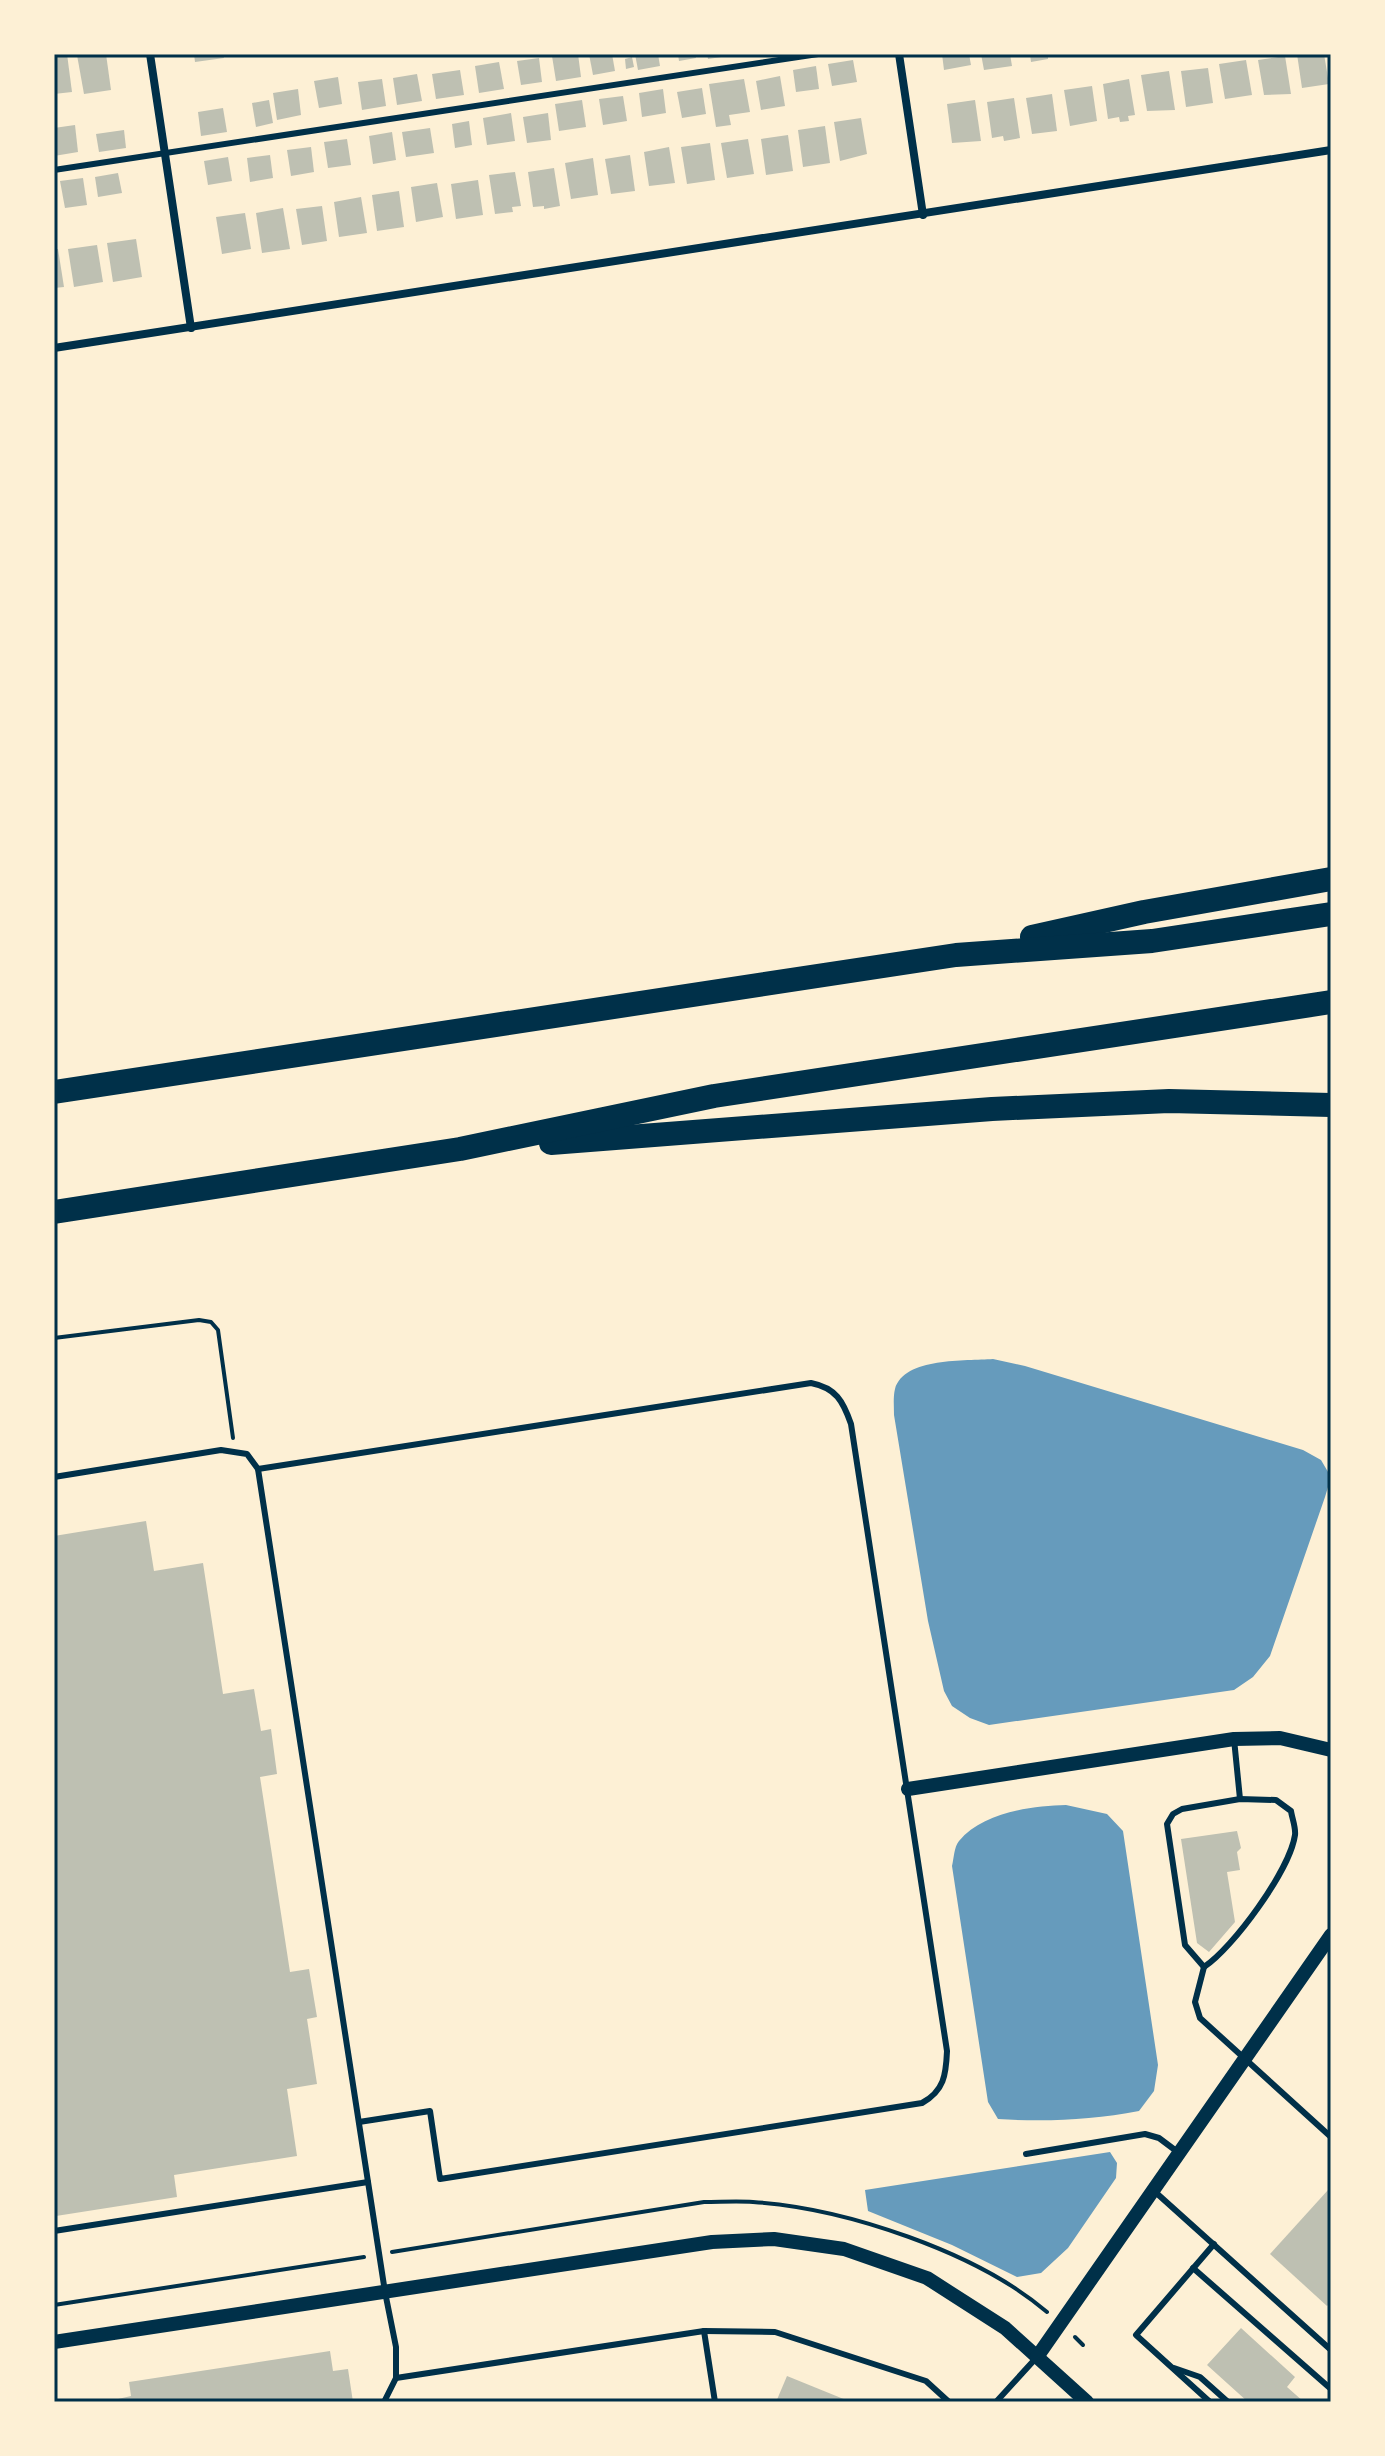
<svg xmlns="http://www.w3.org/2000/svg" width="1385" height="2456" font-family="'PT Sans Narrow',sans-serif">
<rect width="100%" height="100%" fill="#fdf0d5"/>
<g fill="#669bbc">
<path d="M993 1359 1025 1366 1303 1450 1321 1460 1331 1477 1325 1497 1270 1656 1253 1677 1234 1690 989 1725 970 1718 952 1706 944 1691 928 1621 894 1415C894 1407 893 1397 895 1389 904 1357 966 1361 993 1359Z"/>
<path d="M1066 1805 1107 1814 1123 1831 1158 2065 1154 2091 1139 2111C1092 2120 1046 2122 998 2119L988 2102 952 1866C954 1858 954 1847 959 1841 983 1812 1032 1806 1066 1805Z"/>
<polygon points="1110,2152 1117,2163 1116,2178 1068,2248 1041,2273 1017,2277 952,2245 868,2211 865,2190"/>
</g>
<g fill="#bec0b2">
<polygon points="67,54 72,92 54,94 54,55"/>
<polygon points="106,54 111,90 84,94 77,55"/>
<polygon points="194,54 223,54 224,58 195,62"/>
<polygon points="543,54 578,54 581,77 556,81 552,56 544,57"/>
<polygon points="589,54 612,54 615,71 593,75"/>
<polygon points="635,54 658,54 660,66 638,70"/>
<polygon points="678,54 695,54 696,58 679,61"/>
<polygon points="707,54 728,54 728,56 708,59"/>
<polygon points="942,54 969,54 971,65 944,70"/>
<polygon points="981,54 1010,54 1012,66 984,70"/>
<polygon points="1030,54 1048,54 1048,59 1031,62"/>
<polygon points="1297,54 1324,54 1329,84 1302,88"/>
<polygon points="1285,56 1291,94 1264,95 1258,60"/>
<polygon points="632,57 634,67 626,69 625,59"/>
<polygon points="539,58 542,82 521,85 517,61"/>
<polygon points="853,60 857,82 832,86 828,64"/>
<polygon points="1246,60 1252,95 1225,99 1219,64"/>
<polygon points="499,62 504,89 479,93 475,66"/>
<polygon points="816,66 819,89 796,92 793,70"/>
<polygon points="1208,68 1213,103 1186,107 1181,71"/>
<polygon points="460,70 464,95 436,99 432,74"/>
<polygon points="1169,71 1175,110 1147,111 1141,75"/>
<polygon points="417,74 422,101 397,105 393,78"/>
<polygon points="780,76 785,106 761,110 756,81"/>
<polygon points="338,77 342,104 319,108 314,81"/>
<polygon points="382,79 386,106 362,110 358,82"/>
<polygon points="744,79 750,112 729,115 731,125 716,127 709,84"/>
<polygon points="1129,79 1135,115 1128,116 1129,121 1120,122 1119,117 1108,119 1103,84"/>
<polygon points="1092,86 1097,121 1070,126 1064,90"/>
<polygon points="702,88 706,114 682,118 677,92"/>
<polygon points="298,89 301,115 277,120 273,93"/>
<polygon points="663,89 666,113 642,117 639,93"/>
<polygon points="1052,94 1057,131 1032,134 1026,98"/>
<polygon points="623,96 627,121 603,125 599,99"/>
<polygon points="1014,98 1020,138 1004,141 1003,136 992,138 987,102"/>
<polygon points="269,100 273,123 256,127 252,103"/>
<polygon points="582,100 586,127 559,131 555,104"/>
<polygon points="975,100 981,141 952,143 947,104"/>
<polygon points="223,108 227,132 201,136 198,112"/>
<polygon points="511,113 515,141 487,145 483,118"/>
<polygon points="548,113 551,140 527,143 523,117"/>
<polygon points="861,118 867,154 840,161 834,122"/>
<polygon points="469,121 472,145 455,148 452,124"/>
<polygon points="75,125 78,152 54,156 54,128"/>
<polygon points="825,126 830,163 803,167 798,130"/>
<polygon points="430,128 434,153 406,157 402,132"/>
<polygon points="124,130 126,148 99,152 96,134"/>
<polygon points="392,132 396,160 373,164 369,136"/>
<polygon points="788,135 793,171 766,175 761,139"/>
<polygon points="347,139 351,165 328,168 324,142"/>
<polygon points="748,139 754,174 727,178 721,143"/>
<polygon points="710,143 715,180 687,184 681,147"/>
<polygon points="311,147 314,172 291,176 287,150"/>
<polygon points="669,147 675,183 649,186 644,152"/>
<polygon points="270,155 273,178 250,182 247,158"/>
<polygon points="630,155 635,191 611,194 605,159"/>
<polygon points="228,157 232,181 208,185 204,161"/>
<polygon points="593,158 598,195 571,199 565,163"/>
<polygon points="554,168 560,206 544,209 544,206 533,207 528,172"/>
<polygon points="515,172 521,206 512,207 513,212 495,214 489,175"/>
<polygon points="118,173 122,193 98,197 95,177"/>
<polygon points="83,178 87,205 65,208 60,181"/>
<polygon points="478,180 483,215 456,219 451,184"/>
<polygon points="437,183 443,217 416,222 411,187"/>
<polygon points="399,191 404,227 377,231 372,195"/>
<polygon points="361,197 367,233 339,237 334,202"/>
<polygon points="322,206 327,241 302,245 296,209"/>
<polygon points="283,208 290,249 262,253 256,213"/>
<polygon points="245,213 251,249 222,254 216,217"/>
<polygon points="136,239 142,277 113,282 107,243"/>
<polygon points="97,245 103,282 74,287 68,249"/>
<polygon points="54,249 58,249 64,287 54,288"/>
<polygon points="146,1521 154,1571 203,1563 223,1694 254,1689 261,1731 271,1729 277,1774 260,1777 290,1972 309,1969 317,2017 307,2019 317,2084 287,2089 297,2156 174,2175 177,2197 56,2216 54,2202 54,1536"/>
<polygon points="1237,1831 1241,1848 1237,1852 1240,1870 1227,1872 1235,1922 1209,1952 1197,1943 1181,1839"/>
<polygon points="1328,2190 1331,2193 1331,2302 1327,2306 1270,2254"/>
<polygon points="1241,2328 1295,2377 1287,2387 1304,2402 1248,2402 1207,2365"/>
<polygon points="330,2351 333,2371 348,2369 353,2402 105,2402 131,2396 129,2382"/>
<polygon points="787,2376 851,2402 776,2402"/>
</g>
<g fill="none" stroke-linecap="round" stroke-linejoin="round">
<g stroke="#003049" stroke-width="4">
<polyline points="54,1338 199,1320 211,1322 218,1330 233,1438"/>
<path d="M392 2252 704 2202C720 2202 737 2201 753 2202 845 2208 977 2252 1047 2312"/>
<polyline points="54,2305 364,2257"/>
<polyline points="1075,2337 1083,2345"/>
</g>
<g stroke="#003049" stroke-width="6">
<polyline points="54,170 818,54"/>
<path d="M258 1469 811 1383C836 1388 843 1401 851 1424L947 2051C946 2075 944 2091 922 2103L440 2179 430 2111 359 2122"/>
<polyline points="54,1477 221,1450 247,1454 258,1469 385,2292 396,2347 396,2378 384,2402"/>
<polyline points="1234,1739 1240,1799"/>
<path d="M1240 1799 1276 1800 1291 1811C1292 1818 1296 1828 1295 1835 1290 1870 1233 1948 1204 1967L1185 1945 1167 1824 1173 1814 1182 1809Z"/>
<polyline points="1204,1967 1195,2002 1200,2018 1331,2137"/>
<polyline points="1026,2154 1145,2134 1159,2138 1179,2153"/>
<polyline points="1153,2190 1331,2350"/>
<polyline points="54,2231 368,2182"/>
<polyline points="1193,2268 1331,2389"/>
<polyline points="704,2331 775,2332 926,2381 949,2402"/>
<polyline points="1174,2368 1200,2377 1228,2402"/>
<polyline points="396,2378 704,2331 715,2402"/>
<polyline points="996,2402 1037,2357"/>
<polyline points="1210,2402 1136,2335 1214,2244"/>
</g>
<g stroke="#003049" stroke-width="8">
<polyline points="150,54 191,328"/>
<polyline points="899,54 923,215"/>
<polyline points="54,348 1331,150"/>
</g>
<g stroke="#003049" stroke-width="14">
<polyline points="908,1789 1234,1739 1280,1738 1331,1750"/>
<polyline points="54,2342 712,2242 774,2239 844,2249 927,2278 1005,2328 1087,2402"/>
<polyline points="1037,2357 1331,1935"/>
</g>
<g stroke="#003049" stroke-width="24">
<polyline points="1032,937 1144,912 1331,879"/>
<polyline points="54,1092 956,955 1152,941 1331,914"/>
<polyline points="551,1143 992,1109 1169,1101 1331,1105"/>
<polyline points="54,1212 460,1149 714,1096 1331,1002"/>
</g>
</g>
<rect width="1385" height="2456" fill="none" stroke="#fdf0d5" stroke-width="112"/>
<rect x="56" y="56" width="1273" height="2344" fill="none" stroke="#003049" stroke-width="3"/>
</svg>
